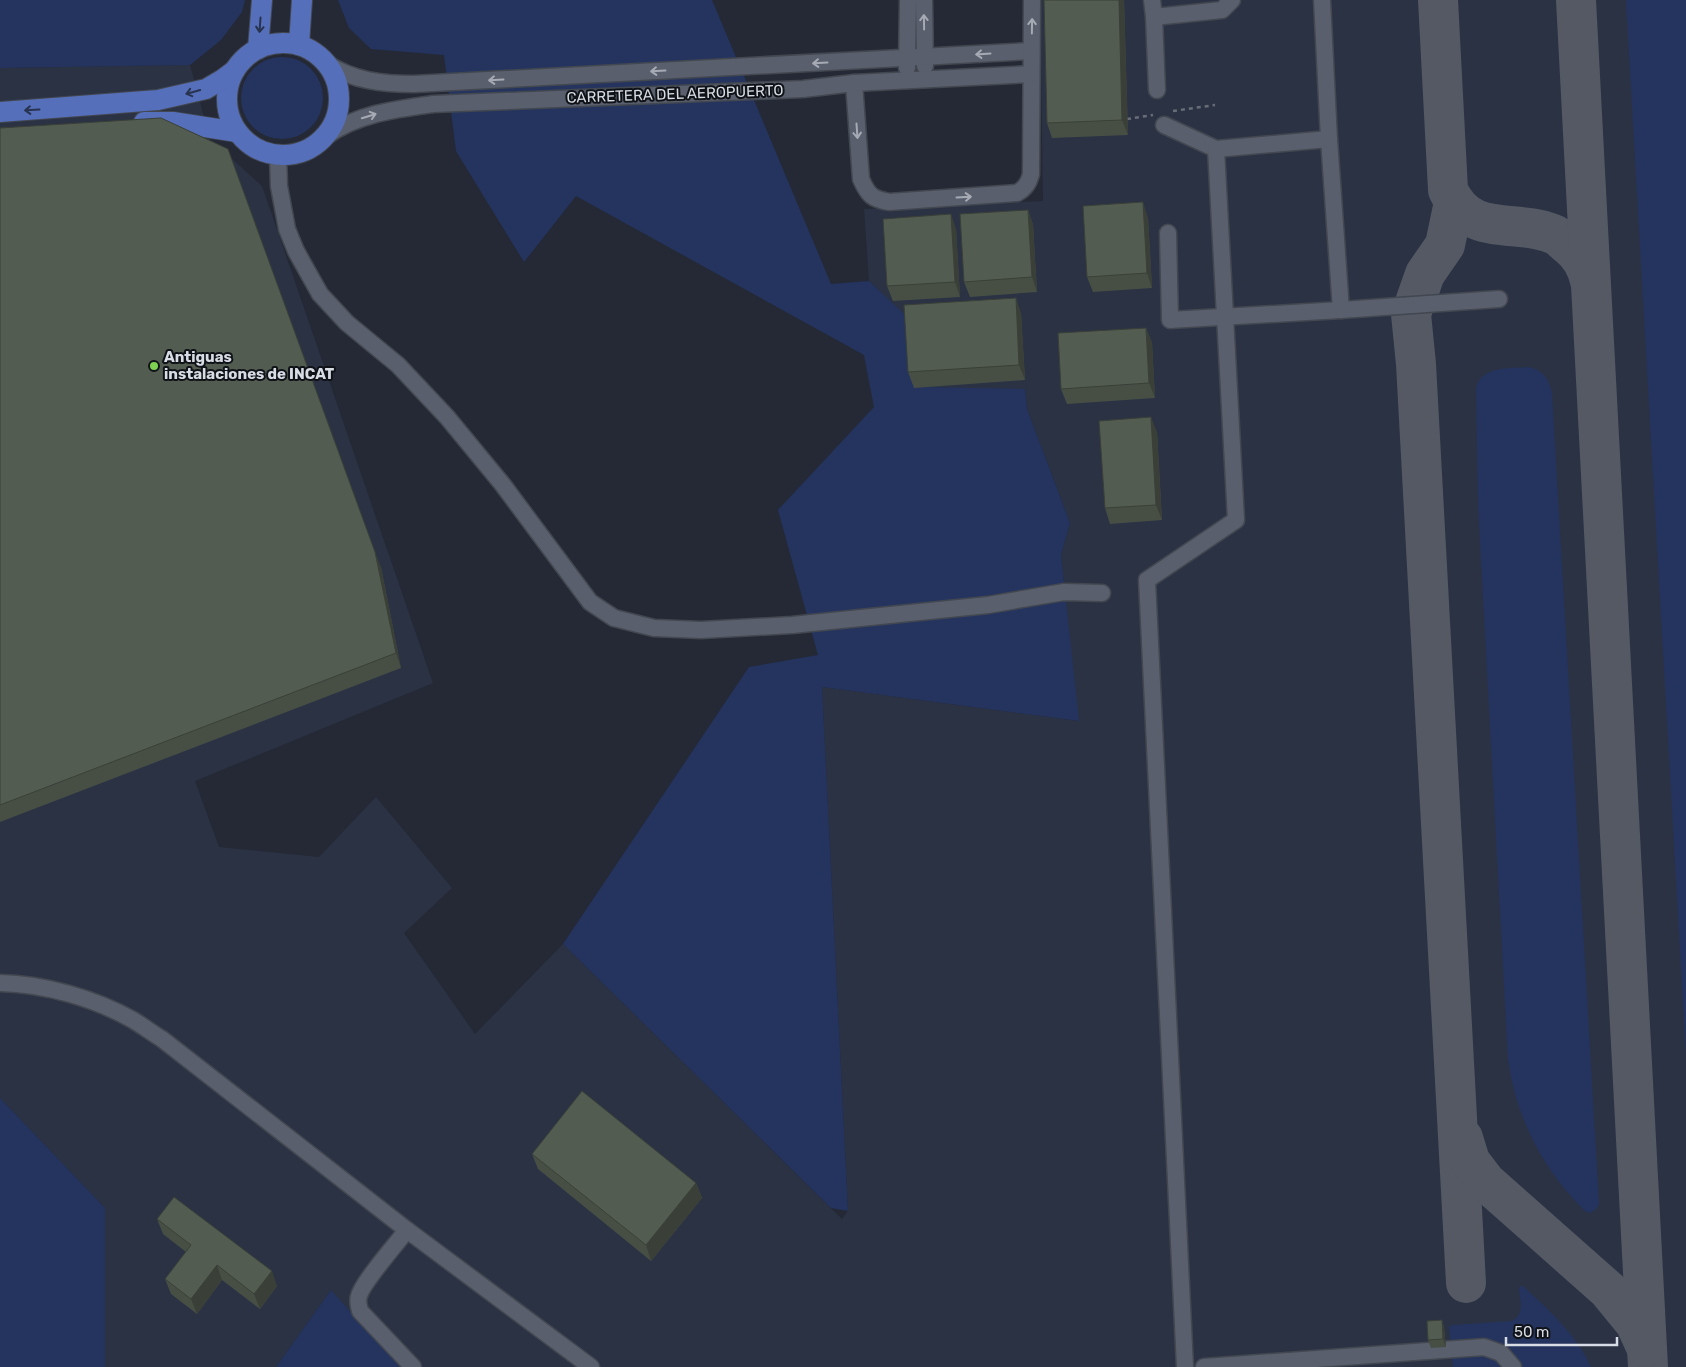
<svg xmlns="http://www.w3.org/2000/svg" width="1686" height="1367" font-family="Rubik,sans-serif">
<rect width="100%" height="100%" fill="#242935"/>
<polygon fill="#2b3244" points="1040,0 1686,0 1686,1367 400,1367 331,1290 276,1367 105,1367 105,1208 0,1098 0,68 190,65 210,139 262,186 433,683 195,781 219,847 319,857 376,797 452,888 404,933 475,1034 563,944 842,1219 848,1211 822,687 1078,721 1061,555 1070,523 1027,409 1025,389 912,391 909,320 869,281 864,209 1043,201"/>
<g fill="#24345f">
<polygon points="0,0 245,0 242,12 221,40 190,65 0,68"/>
<polygon points="338,0 712,0 831,284 869,281 904,314 914,387 1025,389 1027,409 1070,523 1061,555 1079,721 822,687 848,1211 831,1208 563,944 749,667 818,655 778,510 874,407 864,355 576,196 524,262 456,151 444,55 371,49 349,28"/>
<polygon points="1626,0 1686,0 1686,1055"/>
<circle cx="282" cy="98" r="41"/>
<path d="M1528 367C1542 369 1550 380 1552 394L1599 1204 1597 1208 1590 1213 1585 1211C1543 1170 1516 1118 1508 1059L1478 504 1476 388C1482 365 1509 369 1528 367Z"/>
<polygon points="0,1098 105,1208 105,1367 0,1367"/>
<path d="M1521 1286H1523C1549 1310 1576 1334 1591 1367H1453L1449 1327 1452 1325 1512 1321C1525 1315 1520 1300 1519 1288Z"/>
<polygon points="331,1290 400,1367 276,1367"/>
</g>
<g fill="none" stroke-linecap="round" stroke-linejoin="round">
<g stroke="#545964" stroke-width="40">
<path d="M1438 0 1448 190C1470 239 1515 218 1553 234 1559 236 1564 242 1569 246 1580 255 1587 267 1590 281"/>
<polyline points="1576,0 1648,1367"/>
<polyline points="1454,202 1445,245 1425,274 1411,314 1416,364 1466,1283"/>
<polyline points="1463,1138 1470,1161 1486,1182 1608,1290 1635,1323 1646,1347"/>
</g>
<g stroke="#424750" stroke-width="19">
<g id="minor">
<polyline points="924,0 925,66"/>
<polyline points="1152,0 1154,17"/>
<path d="M326 63C353 81 383 84 414 84L1031 51"/>
<polyline points="907,68 908,0"/>
<path d="M854 83 861 179C868 195 872 199 889 202L1017 193C1025 189 1029 183 1031 174L1032 0"/>
<polyline points="1157,90 1154,17 1222,10 1232,0"/>
<polyline points="1164,125 1216,149"/>
<path d="M325 137C356 114 396 109 433 104L803 89 854 83 1031 74"/>
<polyline points="278,155 279,186 287,229 296,251 320,294 347,323 398,365 447,417 503,485 590,602 614,618 654,628 701,630 792,625 988,605 1064,592 1102,593"/>
<polyline points="1168,233 1170,320 1341,310 1329,139"/>
<polyline points="1341,310 1499,299"/>
<path d="M0 983C44 984 94 998 133 1020 143 1026 152 1033 162 1039L407 1230 591 1367"/>
<path d="M407 1230C397 1243 362 1283 359 1296 357 1301 359 1306 360 1311L413 1367"/>
<polyline points="1185,1367 1147,580 1236,520 1216,149 1329,139 1322,0"/>
<polyline points="1204,1367 1484,1347 1501,1353 1513,1367"/>
</g>
</g>
<g stroke="#424750" stroke-width="22">
<g id="major">
<circle cx="283" cy="99" r="56"/>
<polyline points="299,45 302,0"/>
<polyline points="258,49 262,0"/>
<polyline points="0,112 158,100 206,89 223,79 235,70"/>
<polyline points="144,122 173,122 237,132"/>
</g>
</g>
<g stroke="#686d78" stroke-width="2.5" stroke-dasharray="4 4" stroke-linecap="butt">
<polyline points="1173,111 1215,105"/>
<polyline points="1127,119 1153,115"/>
</g>
<use href="#minor" stroke="#595f6c" stroke-width="16"/>
<use href="#major" stroke="#556fba" stroke-width="20"/>
</g>
<g fill="#474f45">
<polygon points="1124,0 1128,135 1052,138 1047,123"/>
<polygon points="0,128 381,567 401,668 0,822"/>
<polygon points="1028,210 1033,225 1037,292 970,297 964,282"/>
<polygon points="1148,218 1152,288 1093,292 1087,277"/>
<polygon points="956,229 960,297 893,301 887,286"/>
<polygon points="1021,313 1025,380 914,388 908,372"/>
<polygon points="1146,328 1152,343 1155,398 1067,404 1061,389"/>
<polygon points="1157,432 1162,520 1110,524 1105,508"/>
<polygon points="532,1154 696,1183 702,1198 651,1261 538,1169"/>
<polygon points="157,1219 277,1286 260,1309 222,1280 197,1314 171,1294 165,1279 186,1252 163,1234"/>
<polygon points="1442,1320 1444,1328 1446,1347 1431,1348 1428,1340"/>
</g>
<g fill="#3a4038">
<polygon points="1119,0 1124,0 1128,135 1122,120"/>
<polygon points="1143,202 1148,218 1152,288 1147,273"/>
<polygon points="1028,210 1033,225 1037,292 1032,277"/>
<polygon points="951,214 956,229 960,297 955,282"/>
<polygon points="1016,298 1021,313 1025,380 1019,365"/>
<polygon points="1146,328 1152,343 1155,398 1149,383"/>
<polygon points="1151,417 1157,432 1162,520 1156,505"/>
<polygon points="375,552 381,567 401,668 396,653"/>
<polygon points="696,1183 702,1198 651,1261 646,1245"/>
<polygon points="217,1265 222,1280 197,1314 191,1299"/>
<polygon points="272,1271 277,1286 260,1309 254,1294"/>
<polygon points="1442,1320 1444,1328 1446,1347 1443,1339"/>
</g>
<g fill="#535c50" stroke="#3a4038">
<polygon points="1044,0 1119,0 1122,120 1047,123"/>
<polygon points="161,118 228,149 375,552 396,653 0,805 0,128"/>
<polygon points="1143,202 1147,273 1087,277 1083,206"/>
<polygon points="1028,210 1032,277 964,282 960,214"/>
<polygon points="951,214 955,282 887,286 883,219"/>
<polygon points="1016,298 1019,365 908,372 904,305"/>
<polygon points="1146,328 1149,383 1061,389 1058,333"/>
<polygon points="1151,417 1156,505 1105,508 1099,421"/>
<polygon points="582,1091 696,1183 646,1245 532,1154"/>
<polygon points="174,1197 272,1271 254,1294 217,1265 191,1299 165,1279 191,1245 157,1219"/>
<polygon points="1442,1320 1443,1339 1428,1340 1427,1321"/>
</g>
<defs><path id="oneway-shaft" d="M-6 0H5M1.5-3L5.5 0L1.5 3" fill="none" stroke-width="1.6" stroke-linecap="round" stroke-linejoin="round" transform="scale(1.25)"/></defs>
<g stroke="#a5aab4">
<use href="#oneway-shaft" transform="translate(924 22) rotate(-91)"/>
<use href="#oneway-shaft" transform="translate(1032 26) rotate(-89)"/>
<use href="#oneway-shaft" transform="translate(983 54) rotate(176)"/>
<use href="#oneway-shaft" transform="translate(820 63) rotate(177)"/>
<use href="#oneway-shaft" transform="translate(658 71) rotate(177)"/>
<use href="#oneway-shaft" transform="translate(496 80) rotate(177)"/>
<use href="#oneway-shaft" transform="translate(369 116) rotate(-17)"/>
<use href="#oneway-shaft" transform="translate(857 131) rotate(86)"/>
<use href="#oneway-shaft" transform="translate(964 197) rotate(-3)"/>
</g>
<g stroke="#283350">
<use href="#oneway-shaft" transform="translate(260 25) rotate(94)"/>
<use href="#oneway-shaft" transform="translate(193 92) rotate(164)"/>
<use href="#oneway-shaft" transform="translate(32 110) rotate(177)"/>
</g>
<circle fill="#7ed053" stroke="#0f1217" stroke-width="2" cx="154" cy="366" r="5"/>
<g text-anchor="middle" dominant-baseline="central" stroke-width="4" stroke-linejoin="round" paint-order="stroke">
<g font-size="15" fill="#d8dce4" stroke="#0f1217">
<text transform="translate(675 94) rotate(-2)">CARRETERA DEL AEROPUERTO</text>
</g>
<g font-size="15" font-weight="bold" fill="#d8dce4" stroke="#0f1217" text-anchor="start">
<text x="164" y="357">Antiguas<tspan x="164" dy="17">instalaciones de INCAT</tspan></text>
</g>
</g>
<path d="M1506 1337v8h111v-8" fill="none" stroke="#d8dce4" stroke-width="2.5"/>
<text x="1514" y="1337" font-size="15" fill="#d8dce4" stroke="#0f1217" stroke-width="4" paint-order="stroke">50 m</text>
</svg>
